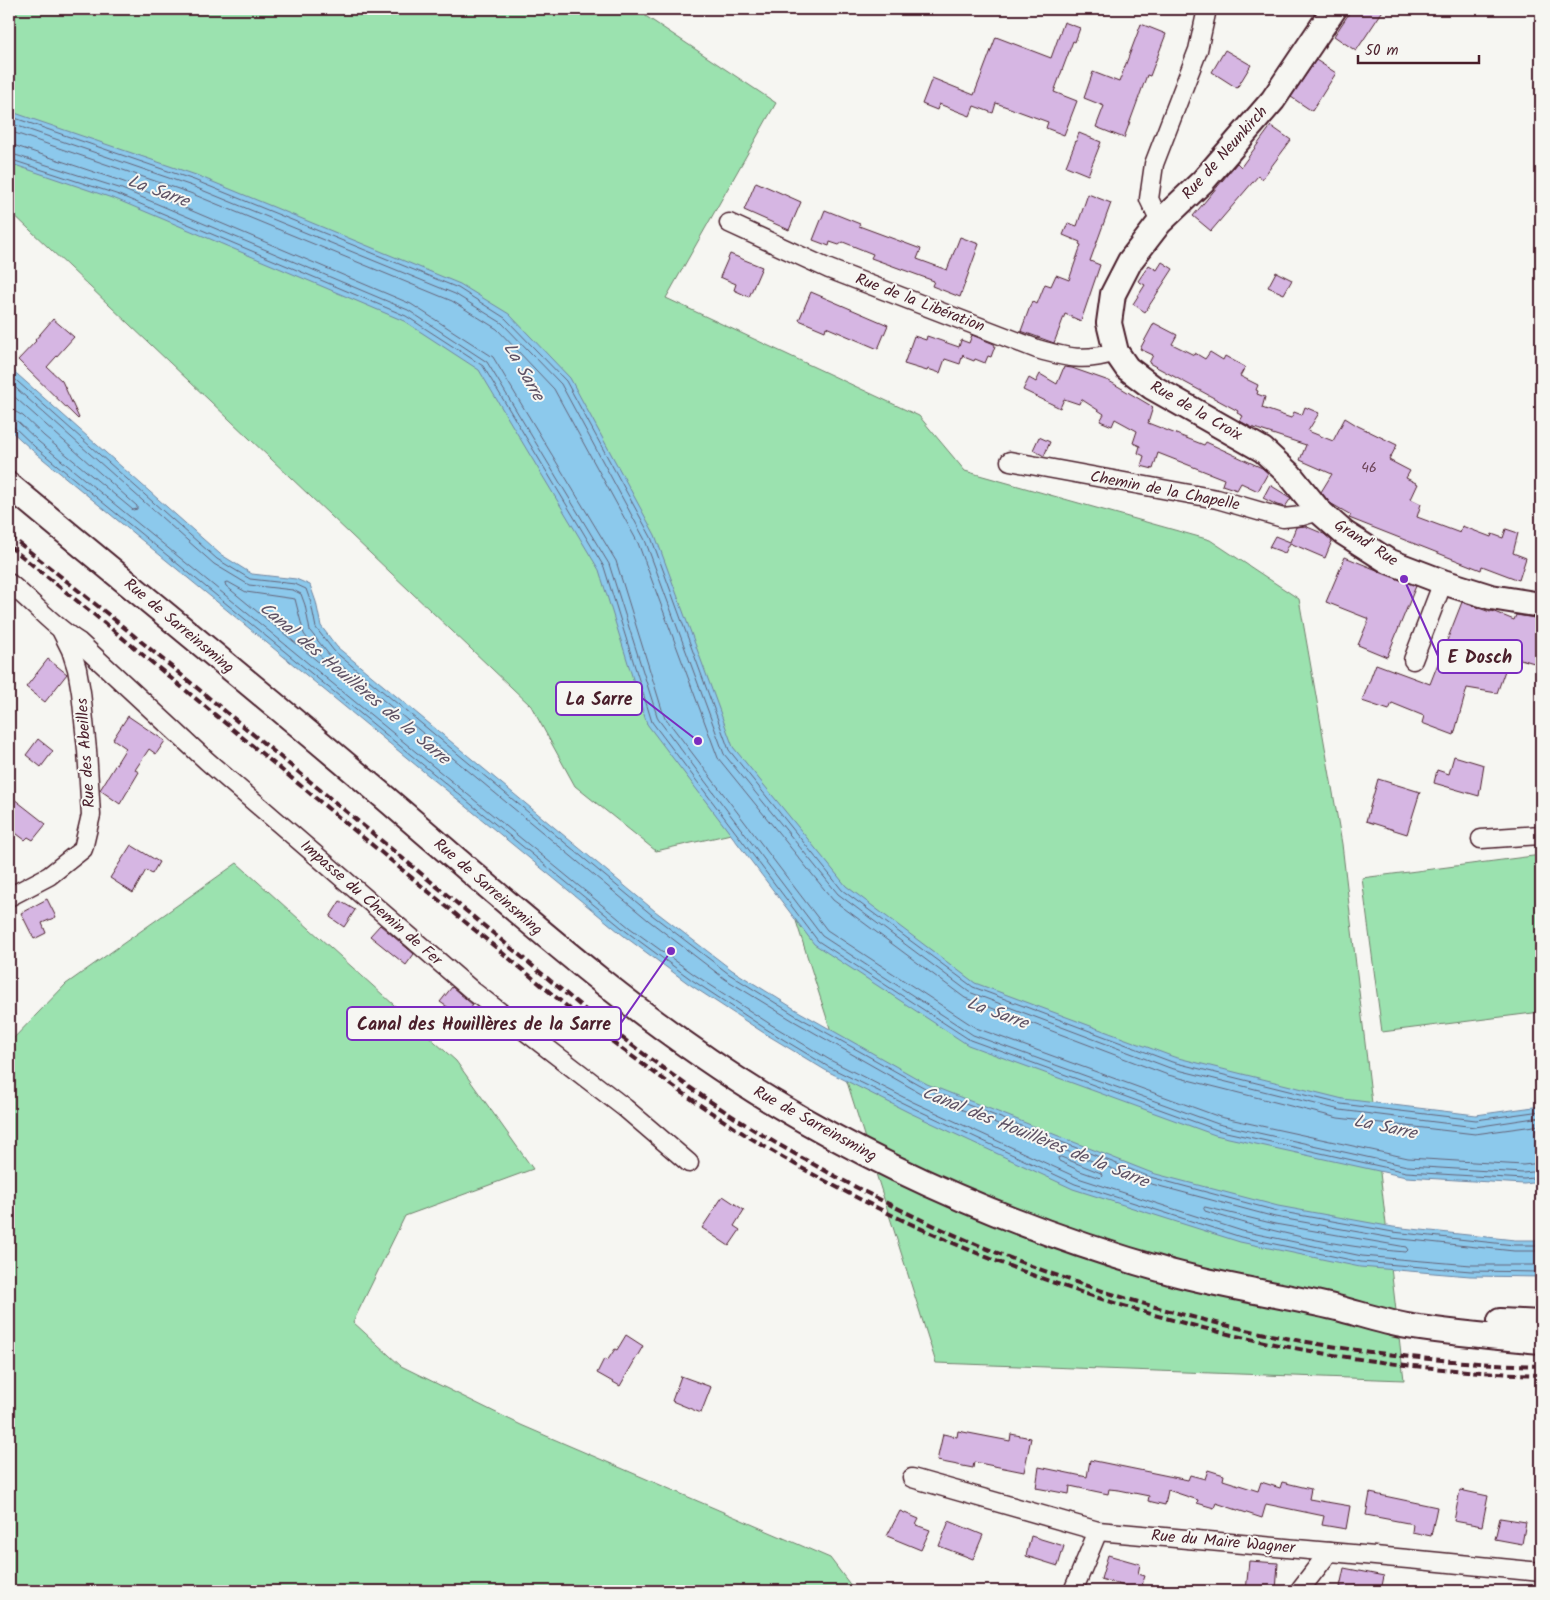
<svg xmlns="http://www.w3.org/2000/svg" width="1550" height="1600" font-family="Kalam,sans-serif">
<rect width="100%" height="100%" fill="#f6f6f2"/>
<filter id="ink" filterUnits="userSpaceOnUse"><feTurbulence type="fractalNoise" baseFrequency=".02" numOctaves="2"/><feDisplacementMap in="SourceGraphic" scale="10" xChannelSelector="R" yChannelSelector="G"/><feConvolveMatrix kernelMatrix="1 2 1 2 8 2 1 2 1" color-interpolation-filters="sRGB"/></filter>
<g filter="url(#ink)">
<g fill="#9be2af" stroke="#72806d">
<polygon points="9,9 635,9 776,103 666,298 919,416 965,471 1210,540 1299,599 1342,844 1404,1380 936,1363 766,826 656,851 575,786 531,706 9,210"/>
<polygon points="1541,855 1541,1012 1382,1032 1362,878"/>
<polygon points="237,863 456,1061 533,1169 405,1216 353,1322 401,1366 521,1425 830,1558 855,1591 9,1591 9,1043 66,984"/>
</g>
<g fill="#8cc9ec" stroke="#72859f">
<polygon points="9,111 196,175 460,284 509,314 570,378 655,535 733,747 846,886 975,983 1174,1057 1343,1099 1476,1115 1541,1106 1541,1182 1524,1184 1406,1177 1215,1135 968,1045 814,944 647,724 599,570 479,370 404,321 118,200 9,163"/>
<polygon points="9,367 220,554 252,574 296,579 310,585 316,602 321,626 337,647 655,911 732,970 798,1011 927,1084 1152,1173 1278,1206 1393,1227 1515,1240 1541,1240 1541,1277 1470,1276 1360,1267 1240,1242 1073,1189 908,1112 825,1070 764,1033 689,984 624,936 32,450 9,429"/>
</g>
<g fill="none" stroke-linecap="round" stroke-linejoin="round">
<g stroke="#646378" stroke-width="1">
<polyline points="9,116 194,180 458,288 505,318 566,381 651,537 729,750 842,890 973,987 1172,1062 1341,1104 1476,1120 1541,1111"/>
<polyline points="9,123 192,186 455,294 502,323 561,384 645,540 724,754 838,894 969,992 1170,1068 1340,1110 1475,1127 1541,1117"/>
<polyline points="9,131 190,193 452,301 497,329 554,389 638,543 718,758 833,900 965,998 1168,1075 1338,1118 1475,1134 1541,1125"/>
<polyline points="9,145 16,146 124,182 411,304 493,357 616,561 664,716 827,930 976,1028 1220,1117 1408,1158 1523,1165 1541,1163"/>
<polyline points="9,153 122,189 408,310 487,362 609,564 658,719 822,936 973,1035 1218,1124 1407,1166 1523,1173 1541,1171"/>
<polyline points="9,159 119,195 406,316 483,366 604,567 652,722 818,941 970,1040 1217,1130 1406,1172 1524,1179 1541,1177"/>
<polyline points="9,374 217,559 250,579 295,584 306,589 311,603 316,628 334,651 652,915 729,974 795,1015 925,1088 1150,1177 1277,1211 1393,1232 1514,1245 1541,1245"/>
<polyline points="9,382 214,564 249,585 293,590 301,594 305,605 310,631 330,656 648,920 725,979 792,1020 922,1094 1148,1183 1275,1217 1392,1238 1514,1251 1541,1251"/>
<polyline points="9,392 137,506 137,509 133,510 44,436 23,416 16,412 9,412"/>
<polyline points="9,419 17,421 39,442 630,928 695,975 770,1024 830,1060 913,1102 1078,1178 1242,1231 1362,1256 1471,1265 1541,1265"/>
<polyline points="9,425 14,427 35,447 627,932 692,980 766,1029 827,1066 911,1107 1075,1184 1241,1237 1361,1262 1471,1271 1541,1272"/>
<polygon points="228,582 246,592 295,599 304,634 324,661 324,664 321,664 226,586 225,583"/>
<polygon points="1061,1157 1101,1173 1102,1176 1100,1178 1080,1171 1059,1161 1058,1158"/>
<path d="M1205 1207 1275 1224 1406 1247 1408 1250 1406 1252C1338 1247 1270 1232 1205 1211L1204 1209Z"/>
</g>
</g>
<g fill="#d6b6e3" stroke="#4a1f2b">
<polygon points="1352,9 1384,9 1356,51 1334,36"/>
<polygon points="1064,22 1080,28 1075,42 1073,41 1054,92 1077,101 1064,135 1046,128 1048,122 996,103 993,113 974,106 970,116 939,104 937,110 922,104 932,78 974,95 996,37 1051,58"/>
<polygon points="1141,24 1166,34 1150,76 1147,75 1124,138 1096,127 1104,106 1084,98 1093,72 1119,82"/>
<polygon points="1225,50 1251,65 1237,88 1212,72"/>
<polygon points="1316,60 1336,73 1312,111 1291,97"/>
<polygon points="1271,126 1291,140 1262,179 1258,176 1211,231 1193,216 1237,163 1241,167"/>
<polygon points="1079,133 1101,142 1088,175 1066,166"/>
<polygon points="756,182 801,202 789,230 744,210"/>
<polygon points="1088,194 1111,203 1090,261 1100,265 1081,321 1065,314 1054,343 1021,331 1032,301 1037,304 1045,284 1051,286 1056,275 1069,280 1081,245 1079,244 1080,242 1063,235 1068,223 1077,226"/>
<polygon points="825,210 860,224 859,226 921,249 917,259 947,270 960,237 979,244 960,297 932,286 934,281 871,258 873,254 843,242 839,245 830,242 829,246 813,240"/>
<polygon points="730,254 762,267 749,297 734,290 736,284 720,277"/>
<polygon points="1162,262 1173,269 1145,312 1133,304 1145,285 1138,281 1149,265 1157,270"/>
<polygon points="1276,272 1292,280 1284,294 1268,287"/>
<polygon points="811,292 888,325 878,349 826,327 825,331 799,320"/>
<polygon points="53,319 74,337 47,367 62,381 79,418 78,419 18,360 36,341 35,340"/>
<polygon points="1154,323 1177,335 1172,344 1194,355 1195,353 1205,359 1210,352 1223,360 1225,356 1245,367 1240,376 1258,385 1256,390 1258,391 1257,394 1265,397 1262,408 1291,418 1294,412 1302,415 1305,407 1319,413 1308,431 1333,441 1345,418 1358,426 1397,445 1389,460 1410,471 1406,478 1418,484 1411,499 1421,504 1417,517 1460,533 1462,526 1491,537 1492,534 1503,538 1506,529 1518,533 1513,553 1526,558 1519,580 1482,566 1481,570 1349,518 1351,515 1330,503 1321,492 1332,474 1300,460 1306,445 1251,427 1240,421 1243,416 1237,413 1238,411 1149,363 1153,355 1140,349"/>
<polygon points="972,335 994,344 995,346 991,357 988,356 985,363 975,359 974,361 964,357 963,354 960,364 945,359 940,373 928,369 927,371 904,364 914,336 926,340 927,336 959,347 961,340 969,343"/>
<polygon points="1064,367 1072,368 1109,381 1153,407 1148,423 1204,445 1206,442 1262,468 1268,473 1258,491 1241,483 1237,490 1222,485 1224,479 1158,453 1153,469 1141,466 1144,456 1138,453 1140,446 1133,443 1137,431 1115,419 1112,426 1100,421 1104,414 1081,399 1079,404 1064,399 1060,408 1023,390 1029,378 1036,382 1040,374 1057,384"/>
<polygon points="1039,437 1050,442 1044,456 1033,450"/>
<polygon points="1270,485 1291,498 1285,507 1277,505 1263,498"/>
<polygon points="1305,526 1324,534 1332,541 1325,558 1290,543 1285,553 1269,547 1275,536 1290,542 1296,527"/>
<polygon points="1345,557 1416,586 1387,657 1358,645 1369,619 1326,602"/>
<polygon points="1462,602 1490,612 1492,611 1514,620 1516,615 1541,619 1541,665 1517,658 1514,668 1507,665 1497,693 1467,688 1454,735 1422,723 1424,716 1392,703 1389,710 1362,701 1376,664 1430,684"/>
<polygon points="48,659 67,674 45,702 26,687"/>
<polygon points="128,716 165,741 156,754 149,749 135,770 139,772 120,804 100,790 126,748 113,739"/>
<polygon points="38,739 53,751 41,767 26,755"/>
<polygon points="1454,756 1484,765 1479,796 1434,783 1437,770 1449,774"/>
<polygon points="1378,779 1420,792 1407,834 1366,821"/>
<polygon points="9,795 46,824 33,840 28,837 25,840 9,828"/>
<polygon points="131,845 159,862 152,874 146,870 133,893 110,878"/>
<polygon points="47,899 56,917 42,923 46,933 34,939 21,913"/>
<polygon points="340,901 355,910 344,927 330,917"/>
<polygon points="380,925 414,954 406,965 370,936"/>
<polygon points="452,987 473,1005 464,1018 440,1002"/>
<polygon points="723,1196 744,1210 734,1226 740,1230 729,1246 702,1228"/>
<polygon points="626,1335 643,1346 620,1386 597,1373 604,1359 607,1361 615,1349 617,1350"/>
<polygon points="681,1376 711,1387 701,1413 672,1401"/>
<polygon points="958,1431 1010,1441 1011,1434 1031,1438 1024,1472 974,1462 973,1468 937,1461 943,1434 957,1437"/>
<polygon points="1090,1460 1188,1480 1190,1475 1205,1479 1208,1470 1224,1475 1223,1480 1258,1491 1261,1482 1280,1488 1282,1482 1311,1489 1309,1499 1350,1506 1346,1529 1322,1525 1324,1516 1266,1504 1262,1518 1216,1503 1214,1508 1197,1503 1198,1500 1168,1490 1165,1505 1148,1501 1149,1496 1119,1490 1109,1489 1108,1494 1070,1486 1069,1494 1036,1488 1039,1467 1087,1477"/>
<polygon points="1460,1490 1488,1496 1482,1526 1454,1521"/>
<polygon points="1370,1493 1437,1507 1431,1536 1412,1532 1413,1524 1366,1515"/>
<polygon points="900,1511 919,1519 916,1525 930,1530 921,1550 887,1536"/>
<polygon points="1500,1518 1526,1522 1522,1544 1495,1539"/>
<polygon points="949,1521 983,1535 973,1559 939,1546"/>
<polygon points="1031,1536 1064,1546 1058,1566 1026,1556"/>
<polygon points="1108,1555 1140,1564 1138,1574 1145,1576 1140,1591 1101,1579"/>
<polygon points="1249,1561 1278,1563 1276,1591 1246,1591"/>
<polygon points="1344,1568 1384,1576 1381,1591 1358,1591 1340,1587"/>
</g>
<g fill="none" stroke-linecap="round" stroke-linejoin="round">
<g stroke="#4a1f2b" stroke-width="21">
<g id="street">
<polyline points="1160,222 1149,199 1154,164 1198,50 1207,9"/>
<path d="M729 223 829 269 1037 349C1068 358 1085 362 1116 352"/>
<polyline points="1010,461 1217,499 1283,518 1302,516 1319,511"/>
<path d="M9 583C33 602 52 626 79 642L207 761 474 992 625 1108 689 1163"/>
<polyline points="1413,660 1443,582"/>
<polyline points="1481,839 1541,835"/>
<polyline points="9,897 49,876 83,849 91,815 87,750 81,692 77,669 71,650 62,632"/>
<polyline points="912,1478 1098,1531 1419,1560 1541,1572"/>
<polyline points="1073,1591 1098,1531"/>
<polyline points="1299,1591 1329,1552"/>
</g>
</g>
<g stroke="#4a1f2b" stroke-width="28">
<g id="secondary">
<polyline points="1334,9 1273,100 1203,181 1160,222 1130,261 1113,294 1109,323 1116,352 1127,368 1152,387 1263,450 1290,475 1319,511 1344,533 1388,561 1443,582 1491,597 1541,605"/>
<path d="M9 485C134 589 260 691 383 796 509 904 631 1016 773 1102 896 1176 1031 1233 1170 1272 1225 1287 1282 1295 1337 1308 1360 1314 1383 1322 1407 1326 1451 1333 1496 1337 1541 1341"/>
<polyline points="1500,1321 1541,1323"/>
</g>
</g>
<use href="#street" stroke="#f6f6f2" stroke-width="18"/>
<use href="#secondary" stroke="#f6f6f2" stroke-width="24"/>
<g stroke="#4a1f2b" stroke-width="4" stroke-dasharray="8 4" stroke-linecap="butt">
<path d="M9 535 109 615 587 1011C651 1060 717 1110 788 1150 860 1191 935 1229 1013 1259 1181 1325 1361 1361 1541 1366"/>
<path d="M9 546 102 621 581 1018C647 1068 713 1117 784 1158 1015 1291 1274 1367 1541 1375"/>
</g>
</g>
</g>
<g text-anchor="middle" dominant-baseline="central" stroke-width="4" stroke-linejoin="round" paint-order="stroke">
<g font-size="14" fill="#6d4559">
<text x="1369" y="468">46</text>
</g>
<g font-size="16" fill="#4a1f2b" stroke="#f6f6f2">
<text transform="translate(1225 153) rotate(-48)">Rue de Neunkirch</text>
<text transform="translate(920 303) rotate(21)">Rue de la Libération</text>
<text transform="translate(1196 411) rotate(30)">Rue de la Croix</text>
<text transform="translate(1165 491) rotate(11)">Chemin de la Chapelle</text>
<text transform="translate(1366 543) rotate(33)">Grand' Rue</text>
<text transform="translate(179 626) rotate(40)">Rue de Sarreinsming</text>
<text transform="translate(86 753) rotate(-94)">Rue des Abeilles</text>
<text transform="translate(488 887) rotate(41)">Rue de Sarreinsming</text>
<text transform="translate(371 903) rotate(41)">Impasse du Chemin de Fer</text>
<text transform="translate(815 1124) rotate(29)">Rue de Sarreinsming</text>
<text transform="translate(1223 1542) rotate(5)">Rue du Maire Wagner</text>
</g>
<g font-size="18" font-style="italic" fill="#5e5265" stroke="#f6f6f2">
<text transform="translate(158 192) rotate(20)">La Sarre</text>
<text transform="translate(523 372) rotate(60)">La Sarre</text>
<text transform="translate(354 684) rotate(40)">Canal des Houillères de la Sarre</text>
<text transform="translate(997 1014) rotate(20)">La Sarre</text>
<text transform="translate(1385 1128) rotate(12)">La Sarre</text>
<text transform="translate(1035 1138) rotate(22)">Canal des Houillères de la Sarre</text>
</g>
</g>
<path fill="none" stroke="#7b2cbf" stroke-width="2" d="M1404 579L1438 656M698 741L642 698M671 951L621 1023"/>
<g fill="#7b2cbf" stroke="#f6f6f2" stroke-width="2">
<circle cx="1404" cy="579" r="5"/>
<circle cx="698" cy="741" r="5"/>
<circle cx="671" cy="951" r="5"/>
</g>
<g fill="#f6f6f2" stroke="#7b2cbf" stroke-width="2">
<rect x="1438" y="640" width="84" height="33" rx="5"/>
<rect x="556" y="682" width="86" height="33" rx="5"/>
<rect x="347" y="1007" width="274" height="33" rx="5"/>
</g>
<g font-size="18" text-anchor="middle" font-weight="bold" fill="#4a1f2b">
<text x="1480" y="663">E Dosch</text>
<text x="599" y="705">La Sarre</text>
<text x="484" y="1030">Canal des Houillères de la Sarre</text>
</g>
<rect width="1550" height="1600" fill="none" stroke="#f6f6f2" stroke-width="30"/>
<rect x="15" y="15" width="1520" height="1570" fill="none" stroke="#4a1f2b" stroke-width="2" filter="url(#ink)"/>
<path d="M1358 55v8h121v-8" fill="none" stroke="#4a1f2b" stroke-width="2.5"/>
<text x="1365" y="55" font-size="15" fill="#4a1f2b" stroke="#f6f6f2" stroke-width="4" paint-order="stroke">50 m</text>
</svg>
